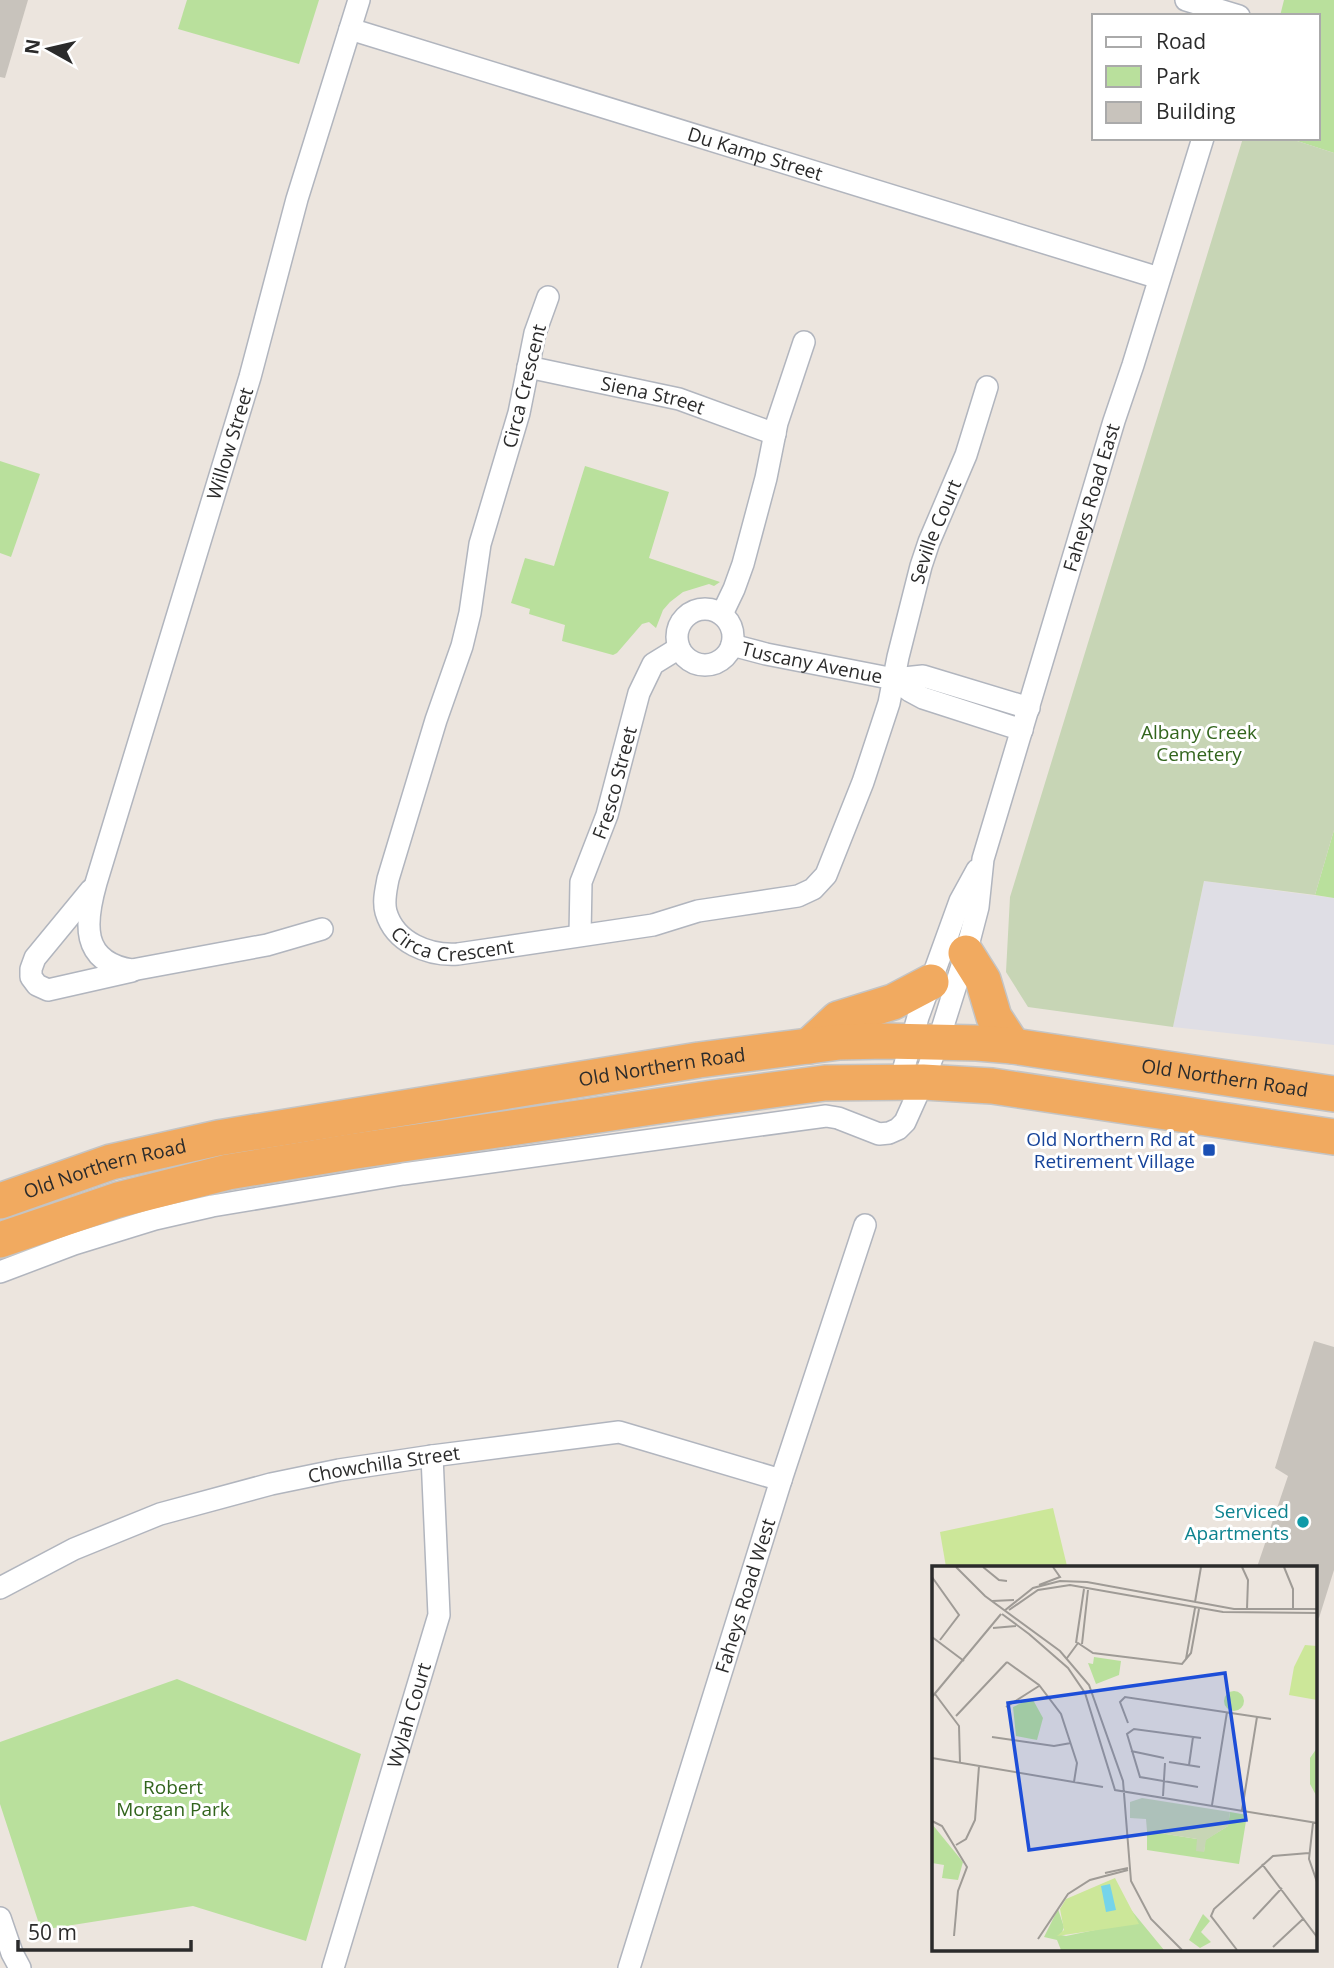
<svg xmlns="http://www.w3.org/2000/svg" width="1334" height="1968" font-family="'Open Sans',sans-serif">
<rect width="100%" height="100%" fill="#ece5de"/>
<polygon fill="#dfdee5" points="1204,881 1334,898 1334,1045 1173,1027"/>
<g fill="#b9e09c">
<polygon points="187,0 319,0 299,64 178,29"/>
<polygon points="1284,0 1334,0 1334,153 1288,138 1318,138 1318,16 1280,16"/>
<polygon points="0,461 40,474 11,557 0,553"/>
<polygon points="585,466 669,492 649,558 720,582 714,586 709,584 683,592 670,602 663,610 656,628 649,622 642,624 617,653 613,655 562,641 565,625 529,614 530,609 511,603 525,558 554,566"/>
<polygon points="1334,830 1334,898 1315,895"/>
<polygon points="177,1679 361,1754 306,1941 193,1906 41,1930 0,1804 0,1742"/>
</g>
<polygon fill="#c7d5b5" points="1243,138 1288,138 1334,153 1334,830 1315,895 1204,881 1173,1027 1028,1007 1006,972 1010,897"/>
<polygon fill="#cce799" points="1053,1508 1067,1566 946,1567 940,1532"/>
<g fill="#c8c3bc">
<polygon points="0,0 28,0 5,78 0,77"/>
<polygon points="1314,1341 1334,1347 1334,1570 1319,1618 1315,1617 1315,1567 1257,1567 1288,1476 1275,1468"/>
</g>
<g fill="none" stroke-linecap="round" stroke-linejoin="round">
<g stroke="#b1b5be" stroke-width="24">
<g id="minor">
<polyline points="1186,0 1239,16"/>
<path id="s1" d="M350 29 1159 278"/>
<path id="s2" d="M548 297 535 333 519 413 480 544 470 613 462 646 436 720 388 879C386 890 383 901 386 912 395 943 429 956 458 954L653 925 698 911 798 896 813 889 826 875 863 782 889 703 898 657 921 566 929 542 966 455 987 387"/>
<path id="s3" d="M528 367 679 399 775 434"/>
<circle cx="705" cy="637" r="28"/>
<polyline points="722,614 734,589 743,564 766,478 777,423 804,342"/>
<path id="s4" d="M732 645 766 654 894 679 923 676 1029 708"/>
<polyline points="894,679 910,691 923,698 1022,730"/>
<polyline points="91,890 35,958 31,969 31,977 37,985 48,990 132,971"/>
<path id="s5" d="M322 929 267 945 132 970C80 962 85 922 96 883L250 377 297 199 359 0"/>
<path id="s6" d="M580 935 581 882 607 815 639 693 653 664 679 648"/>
<polyline points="900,1082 918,1017 960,901 977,870"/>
<path id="s7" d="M0 1272 74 1244 155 1219 212 1206 403 1174 826 1116 838 1118 879 1134 889 1133 898 1129 905 1122 923 1082 938 1042 966 953 978 907 983 859 998 809 1114 421 1133 365 1203 138"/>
<path id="s8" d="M0 1588 74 1549 160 1514 271 1484 339 1470 432 1456 619 1432 781 1480"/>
<polyline points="0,1918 12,1953 20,1968"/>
<path id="s9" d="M333 1968 439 1615 432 1456"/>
<path id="s10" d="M629 1968 781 1480 865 1225"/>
</g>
</g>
<g stroke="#c4c4c4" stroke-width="38">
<g id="trunk">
<polyline points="966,953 983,980 994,1017 1013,1046"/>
<polyline points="809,1046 838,1019 893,1002 931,982"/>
<path id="s11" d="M0 1201 111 1162 218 1138 699 1060 840 1042 886 1041 977 1043 1013 1046 1334 1094"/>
<polyline points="0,1240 118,1200 228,1172 349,1152 713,1098 825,1083 923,1082 992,1086 1334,1137"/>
</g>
</g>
<use href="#minor" stroke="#fff" stroke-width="21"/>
<use href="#trunk" stroke="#f1aa60" stroke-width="35"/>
</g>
<rect fill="#1a4fb4" stroke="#fff" stroke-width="2.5" x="1202" y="1143" width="14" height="14" rx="3.5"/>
<circle fill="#0f9aa8" stroke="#fff" stroke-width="2.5" cx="1303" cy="1522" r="7"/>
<g text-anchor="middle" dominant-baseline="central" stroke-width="6" stroke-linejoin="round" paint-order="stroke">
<g font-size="19" fill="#2b2b2b" stroke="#fff">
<text stroke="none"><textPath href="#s1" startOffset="424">Du Kamp Street</textPath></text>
<text transform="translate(524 386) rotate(-76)">Circa Crescent</text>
<text stroke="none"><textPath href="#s3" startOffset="128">Siena Street</textPath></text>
<text stroke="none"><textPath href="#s5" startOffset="766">Willow Street</textPath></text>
<text stroke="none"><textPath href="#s7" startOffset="1582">Faheys Road East</textPath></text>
<text stroke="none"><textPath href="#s2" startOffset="1470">Seville Court</textPath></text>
<text stroke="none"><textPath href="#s4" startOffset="82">Tuscany Avenue</textPath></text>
<text stroke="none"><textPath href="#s6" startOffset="158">Fresco Street</textPath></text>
<text stroke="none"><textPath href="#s2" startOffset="721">Circa Crescent</textPath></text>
<text stroke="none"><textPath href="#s11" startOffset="677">Old Northern Road</textPath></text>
<text stroke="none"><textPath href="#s11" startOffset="1244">Old Northern Road</textPath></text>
<text stroke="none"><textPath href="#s11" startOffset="110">Old Northern Road</textPath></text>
<text stroke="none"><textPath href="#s8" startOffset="406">Chowchilla Street</textPath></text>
<text stroke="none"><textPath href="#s10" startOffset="390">Faheys Road West</textPath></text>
<text stroke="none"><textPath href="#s9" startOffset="264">Wylah Court</textPath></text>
</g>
<g font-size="19" fill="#32651d" stroke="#fff">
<text x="1199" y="732">Albany Creek<tspan x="1199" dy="22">Cemetery</tspan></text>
<text x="173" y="1787">Robert<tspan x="173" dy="22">Morgan Park</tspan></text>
</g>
<g font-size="19" fill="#164399" stroke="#fff" text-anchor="end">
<text x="1195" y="1139">Old Northern Rd at<tspan x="1195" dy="22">Retirement Village</tspan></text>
</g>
<g font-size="19" fill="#0d838f" stroke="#fff" text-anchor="end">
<text x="1289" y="1511">Serviced<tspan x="1289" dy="22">Apartments</tspan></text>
</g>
</g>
<g transform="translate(932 1566)">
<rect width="385" height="385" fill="#ece5de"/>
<path d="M162 91 189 95 187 109 164 118 156 97 161 98ZM292 135a10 10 0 1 1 20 0a10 10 0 1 1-20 0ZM100 132 111 152 105 174 84 170 81 141ZM385 182V231L378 218V192ZM298 246 315 249 307 298 215 284V265L265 273 272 286 273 274 296 260ZM0 258 31 296 26 314 10 312 12 299 0 297ZM126 343 132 361 129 369 134 370 187 359 200 345 232 384H129L125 374 112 371ZM271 348 278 355 269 366 279 376 268 382 257 374Z" fill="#b9e09c"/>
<path d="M210 232 298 246 296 260 274 274 272 286 264 285 265 273 215 265 214 253 198 252V236Z" fill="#c7d5b5"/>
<path d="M373 79 385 80V134L357 129 362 101ZM183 312 207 358 125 370 132 364 128 343 134 333Z" fill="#cce799"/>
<path d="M178 318 184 344 174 346 169 320Z" fill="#75d4ea"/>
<path fill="none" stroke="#9f9b96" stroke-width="2" d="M24 1 53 30 128 85 157 119 191 215 199 315 219 353 250 384M51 1 67 14 75 15M310 1 316 14 315 43M352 1 361 23V42M0 11 27 49 8 74M107 19 128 11 121 1M60 35 82 34M263 36 269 1M77 44 106 24 138 19 291 46 385 47M72 45 101 22 128 15 155 16 302 43H385M70 48 97 68M61 62 84 60M97 68 136 102 153 127 183 224 385 257M0 71 32 95M144 77 152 23M150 78 156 24M135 92 146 77 161 87 250 98 259 87 267 43M254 93 263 42M75 96 107 119 129 148 145 197 142 216M3 128 27 160 28 197M0 131 69 48M74 141 107 120M24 150 75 96M196 157 188 136 193 131 339 153M60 171 122 180 139 177M199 185 232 192M0 192 171 221M237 196 268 201M257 199 261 171M266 221 208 211 195 168 202 163 269 172M231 230 233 197M280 239 295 146M310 244 325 151M0 255 10 260 35 301 26 325 22 370M381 257 377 293 385 316M24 279 34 273 43 254 47 200M330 298 385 371M173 307 196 302M321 353 350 322M106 373 136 328 158 314 196 304M341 381 372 352M305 384 279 350 282 343 341 290 377 287"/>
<path fill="#1d4ed8" fill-opacity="0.15" stroke="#1d4ed8" stroke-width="3.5" d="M293 107 314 254 97 284 76 137Z"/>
<rect width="385" height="385" fill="none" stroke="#2b2b2b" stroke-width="3.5"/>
</g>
<rect x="1092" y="14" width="228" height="126" fill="#ffffff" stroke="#aaaaaa" stroke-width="2"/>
<rect x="1106" y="37" width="35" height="10" fill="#ffffff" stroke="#aaaaaa" stroke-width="2"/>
<text x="1156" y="49" font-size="21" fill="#2b2b2b">Road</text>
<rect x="1106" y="66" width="35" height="21" fill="#b9e09c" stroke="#aaaaaa" stroke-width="2"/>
<text x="1156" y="84" font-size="21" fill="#2b2b2b">Park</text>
<rect x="1106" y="102" width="35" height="21" fill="#c8c3bc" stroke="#aaaaaa" stroke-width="2"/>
<text x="1156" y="119" font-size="21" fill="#2b2b2b">Building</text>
<g transform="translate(49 49) rotate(278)" stroke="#ffffff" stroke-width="5" paint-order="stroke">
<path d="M0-5L12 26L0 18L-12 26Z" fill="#2b2b2b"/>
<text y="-10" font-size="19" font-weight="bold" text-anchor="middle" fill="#2b2b2b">N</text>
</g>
<path d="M18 1940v10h173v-10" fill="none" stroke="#2b2b2b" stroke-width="3.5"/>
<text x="28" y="1940" font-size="21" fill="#2b2b2b" stroke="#ffffff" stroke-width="5" paint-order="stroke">50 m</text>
</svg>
